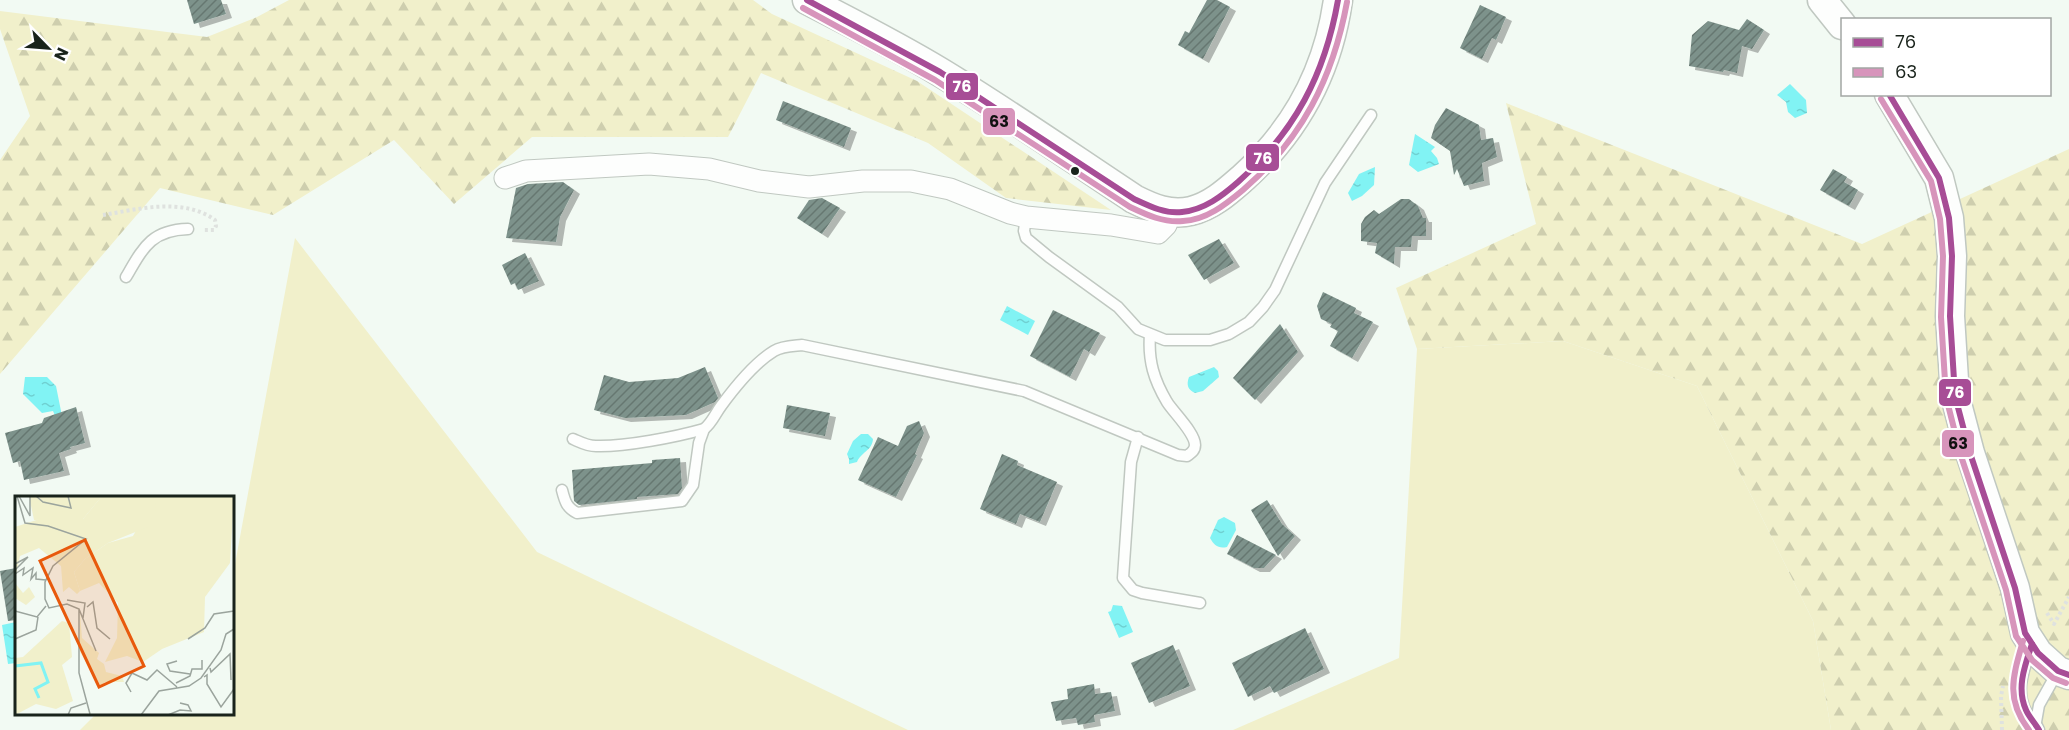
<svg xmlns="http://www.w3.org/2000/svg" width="2069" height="730" font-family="Poppins,sans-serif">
<defs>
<pattern id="forest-firs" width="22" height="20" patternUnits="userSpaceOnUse" patternTransform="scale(1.5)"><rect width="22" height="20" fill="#f1f0cb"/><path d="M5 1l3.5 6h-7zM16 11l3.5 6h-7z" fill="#ceceae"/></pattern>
<pattern id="water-ripples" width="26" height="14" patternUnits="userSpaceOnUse" patternTransform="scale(1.5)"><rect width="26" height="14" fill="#81f3f4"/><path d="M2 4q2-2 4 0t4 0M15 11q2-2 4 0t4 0" fill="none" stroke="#6fd0d1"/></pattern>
<pattern id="building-hatch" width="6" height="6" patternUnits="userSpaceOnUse" patternTransform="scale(1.5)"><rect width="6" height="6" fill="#7d928b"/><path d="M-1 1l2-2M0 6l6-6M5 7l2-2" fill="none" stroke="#667771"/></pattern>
<filter id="shadow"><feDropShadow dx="6" dy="4" stdDeviation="0" flood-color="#0004"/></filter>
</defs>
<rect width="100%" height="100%" fill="#f2faf3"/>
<g fill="#f1f0cb">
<polygon points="295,238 537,552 908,730 80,730 96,714 232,714 233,575"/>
<polygon points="1563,341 1697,386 1813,621 1831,730 1233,730 1399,658 1417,349"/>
</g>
<g fill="url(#forest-firs)">
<polygon points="289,0 753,0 772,14 917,81 1111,210 1006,198 928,143 761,73 728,137 532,137 454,204 394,140 273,215 160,188 0,374 0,160 30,116 0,29 0,11 207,37 257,17"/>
<polygon points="1506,103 1862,244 2069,149 2069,730 1831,730 1813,621 1697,386 1563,341 1417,349 1396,288 1536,224"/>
</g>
<g fill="url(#water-ripples)">
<polygon points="1790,84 1806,100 1807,113 1795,118 1788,112 1786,102 1777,95"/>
<polygon points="1415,134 1435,147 1431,151 1437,158 1439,164 1418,172 1409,165"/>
<polygon points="1375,167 1374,185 1362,196 1352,201 1348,193 1359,174"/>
<polygon points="1007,306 1035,321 1028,335 1000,320"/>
<path d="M1214 367 1218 371 1219 377 1203 391 1195 393C1188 390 1186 385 1189 377Z"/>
<polygon points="25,377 47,377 56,386 62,416 56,418 53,411 42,413 23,394"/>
<path d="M861 434H868L873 439C872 451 861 452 857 462L849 464V459L847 454 853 441Z"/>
<path d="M1224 517 1235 523 1236 530 1227 547C1218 549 1214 545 1210 538L1218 520Z"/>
<polygon points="1113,605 1122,606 1133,632 1119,638 1108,612 1111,611"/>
<polygon points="16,622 16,663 8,664 2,625"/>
</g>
<g fill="url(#building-hatch)" filter="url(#shadow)">
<polygon points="187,0 221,0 226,14 194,24"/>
<polygon points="1207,0 1217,0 1230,7 1203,59 1178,45 1185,31 1189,33"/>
<polygon points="1480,5 1506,17 1496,40 1492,38 1482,59 1460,48"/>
<polygon points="1747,19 1764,30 1752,49 1742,46 1737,73 1724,70 1723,72 1689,66 1692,35 1708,21 1739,30"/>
<polygon points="783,101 851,128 844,147 776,120"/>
<polygon points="1446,108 1479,125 1481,140 1493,138 1497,157 1482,163 1484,181 1464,186 1457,169 1454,175 1450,151 1431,138 1435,125"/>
<polygon points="1833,169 1847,177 1844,182 1858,190 1849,206 1820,190"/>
<polygon points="563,182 574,190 560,217 556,242 506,238 516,188 528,184"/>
<polygon points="822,198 840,208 822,234 797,218 809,200"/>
<polygon points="1401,199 1409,199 1418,206 1423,218 1426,218 1426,236 1412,236 1411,247 1395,247 1394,264 1375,253 1377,243 1361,241 1361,224 1365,217 1374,210 1379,214"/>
<polygon points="1219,239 1234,263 1204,280 1188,255"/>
<polygon points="525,253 539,281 518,290 515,283 511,285 502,265"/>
<polygon points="1323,292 1356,308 1354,313 1373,322 1352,358 1330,346 1338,331 1330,327 1332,324 1321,319 1317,306"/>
<polygon points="1053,310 1100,333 1089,352 1084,349 1070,377 1030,356"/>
<polygon points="1280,324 1298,352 1255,400 1233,378"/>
<polygon points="705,367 718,398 715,402 686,415 625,418 594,410 604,375 629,382 678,378"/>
<polygon points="787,405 830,413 825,436 783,428"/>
<polygon points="76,407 85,443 70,447 71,449 59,453 64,471 24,480 20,461 13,463 5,433 42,423 44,418"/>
<polygon points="919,421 924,433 915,454 917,455 896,497 858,480 878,437 898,446 907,426"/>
<polygon points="1002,454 1018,461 1017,465 1057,482 1040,522 1020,514 1016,524 980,509"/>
<polygon points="680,458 682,488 678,494 637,497 637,499 579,505 574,501 572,470 652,463 652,460"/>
<polygon points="1267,500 1282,524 1295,536 1278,556 1251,510"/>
<polygon points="1237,535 1276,555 1264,568 1254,568 1235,558 1227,554"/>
<polygon points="16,568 16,620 8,621 0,571"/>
<polygon points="1305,628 1324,669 1274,693 1270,686 1248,697 1232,663"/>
<polygon points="1173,645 1190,686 1149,703 1131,663"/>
<polygon points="1094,684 1095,694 1111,692 1115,711 1094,715 1095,722 1078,725 1076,718 1056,721 1051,702 1068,699 1067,689"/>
</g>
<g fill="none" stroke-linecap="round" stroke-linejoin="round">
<g stroke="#c0c8c1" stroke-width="13">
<g id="lane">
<polyline points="1026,217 1024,231 1026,238 1049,257 1118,307 1138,329 1165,340 1210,340 1229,334 1249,322 1263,307 1275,290 1325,183 1371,115"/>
<path d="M126 277C143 248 151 230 188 229"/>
<polyline points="1138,437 1131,462 1123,578 1133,590 1142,593 1200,603"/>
<path d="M573 439C580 442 587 446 596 446 624 447 676 437 704 429 712 423 715 414 721 406 735 387 754 363 774 351 782 346 793 346 802 345L1024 391 1178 455 1187 456C1191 453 1195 451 1195 445 1195 433 1174 413 1167 402 1154 380 1148 361 1150 335"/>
<path d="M562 490C565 502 567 508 577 513L682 501 693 485 699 443 704 429"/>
<path d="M2030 650C2024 670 2015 691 2026 711 2030 718 2036 722 2039 730"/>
<polyline points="2036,722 2039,705 2058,671"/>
</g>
</g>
<g stroke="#c0c8c1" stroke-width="23">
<polyline id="street" points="505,178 526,171 649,164 709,169 759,181 809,187 863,181 911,181 950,189 1010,213 1026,217 1111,225 1158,233 1166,225 1171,212"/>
</g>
<g stroke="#c0c8c1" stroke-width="31">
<g id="secondary">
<path d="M807 0C852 23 897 46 940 72 1006 112 1069 156 1134 199 1152 208 1170 216 1191 211 1212 206 1228 191 1244 177 1297 129 1328 71 1338 0"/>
<polyline points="1822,0 1842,25"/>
<polyline points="1889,94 1939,178 1949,218 1952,256 1950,316 1955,396 1970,453 2015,588 2025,633 2038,653 2058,671 2069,675"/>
</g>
</g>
<g stroke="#dfe2df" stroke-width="4" stroke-dasharray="3 3" stroke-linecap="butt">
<path d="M103 215C139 209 183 197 215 220L216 226 214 230H204"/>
<polyline points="2047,613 2054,624 2069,597"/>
<polyline points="2002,730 2001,696 2003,686"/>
</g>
<use href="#lane" stroke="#fdfefd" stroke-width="10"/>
<use href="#street" stroke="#fdfefd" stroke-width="21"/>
<use href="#secondary" stroke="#fdfefd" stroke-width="28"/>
<g stroke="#fff" stroke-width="10">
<g id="bus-1">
<path d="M807 0 940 72 1134 199C1149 206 1165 214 1182 212 1204 210 1222 196 1238 182 1295 132 1325 74 1338 0"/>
<polyline points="1889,94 1939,178 1949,218 1952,256 1950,316 1955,396 1970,453 2015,588 2025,633 2038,653 2058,671 2069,675"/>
<path d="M2032 644C2025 665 2016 688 2026 710 2029 717 2035 723 2039 730"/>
</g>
</g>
<g stroke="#fff" stroke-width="10">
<g id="bus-2">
<path d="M803 8 935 80 1130 207C1147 215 1164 223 1183 221 1206 220 1225 205 1243 190 1302 139 1333 78 1347 2"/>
<polyline points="1881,99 1931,181 1940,219 1943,256 1941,317 1946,397 1961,456 2006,590 2016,636 2032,660 2053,678 2066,683"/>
<path d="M2023 641C2013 676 2005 699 2029 730"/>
</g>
</g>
<use href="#bus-1" stroke="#a74d96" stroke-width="6"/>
<use href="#bus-2" stroke="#d794bb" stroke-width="6"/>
</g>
<circle fill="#19231b" stroke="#fff" stroke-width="2" cx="1075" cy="171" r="5"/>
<g transform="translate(15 496)">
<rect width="219" height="219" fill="#f2faf3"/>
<path d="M14 0H87L68 23 19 24ZM141 0H219L215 67 190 101 189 136 147 153 128 166 112 160 90 166 102 142 103 107 84 87 65 95 59 76 70 63 93 47 118 40Z" fill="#f1f0cb"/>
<path d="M87 0H141L140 16 133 31 93 47 70 63 59 76 65 95 62 98 54 91 48 96 46 70 24 52 5 60 0 83V31L49 15 68 23ZM0 87 8 97 14 91 20 101 11 109 0 102ZM65 117 67 142 84 157 82 163 89 168 91 176 107 180 109 186H90L85 191 65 156ZM47 125 54 127 57 161 47 169 58 205 41 213 21 208 0 219V162L8 161Z" fill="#f1f0cb"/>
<path fill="none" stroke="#81f3f4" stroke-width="3" d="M0 170 26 167 33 186 20 193 24 202"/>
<path fill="none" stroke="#9ba49d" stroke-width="1.5" d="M2 0 10 27 33 30 71 43 38 70 30 86V103L34 112 52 108 64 113V177L75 218M4 0 15 20V0M21 0 28 6 56 12 53 0M0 68 13 61 0 74M0 78 9 72 8 79 18 72 16 83 21 77V83L31 84M52 104 70 107 68 122M72 111 78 106 82 132 95 143M64 113 81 155M0 115 22 121 31 110M0 143 21 134 23 121M173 143 190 132 199 118 219 115M162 165 152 168 155 175 175 178M195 172 196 176 215 158 216 184M189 181 192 179V188L206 211 219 193M161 187 175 180 177 173H187V164M116 196 111 187 117 177 132 184 142 174 162 191M53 219 56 212 71 207M126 219 144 195 174 190 186 182 206 154 211 138 219 133M153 219 165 214 176 215 173 209 165 207"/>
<path fill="#e8590c" fill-opacity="0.15" stroke="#e8590c" stroke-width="3" d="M70 44 129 170 84 191 25 65Z"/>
<rect width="219" height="219" fill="none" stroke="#19231b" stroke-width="3"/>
</g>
<g stroke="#fff" stroke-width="2">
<rect x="945" y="72" width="34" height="29" rx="6" fill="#a74d96"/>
<rect x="982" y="107" width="34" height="29" rx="6" fill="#d794bb"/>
<rect x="1245" y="143" width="35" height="29" rx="6" fill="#a74d96"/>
<rect x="1938" y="378" width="34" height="29" rx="6" fill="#a74d96"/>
<rect x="1941" y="429" width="34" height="29" rx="6" fill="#d794bb"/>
</g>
<g font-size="16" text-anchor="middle" font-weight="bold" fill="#fff">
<text x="962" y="92">76</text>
<text x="1263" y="164">76</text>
<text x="1955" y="398">76</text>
</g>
<g font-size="16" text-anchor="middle" font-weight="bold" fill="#111">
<text x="999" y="127">63</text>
<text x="1958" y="449">63</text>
</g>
<rect x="1841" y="18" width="210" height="78" fill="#ffffff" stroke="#a3a7a4" stroke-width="1.5"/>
<rect x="1853" y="38" width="30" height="9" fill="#a74d96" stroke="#a3a7a4" stroke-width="1.5"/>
<text x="1895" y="48" font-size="18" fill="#19231b">76</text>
<rect x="1853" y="68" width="30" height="9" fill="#d794bb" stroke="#a3a7a4" stroke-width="1.5"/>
<text x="1895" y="78" font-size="18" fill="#19231b">63</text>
<g transform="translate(48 48) rotate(115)" stroke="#ffffff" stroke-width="4.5" paint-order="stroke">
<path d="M0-4.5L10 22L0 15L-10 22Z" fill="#19231b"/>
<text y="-9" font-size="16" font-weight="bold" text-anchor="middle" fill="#19231b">N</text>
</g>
</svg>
